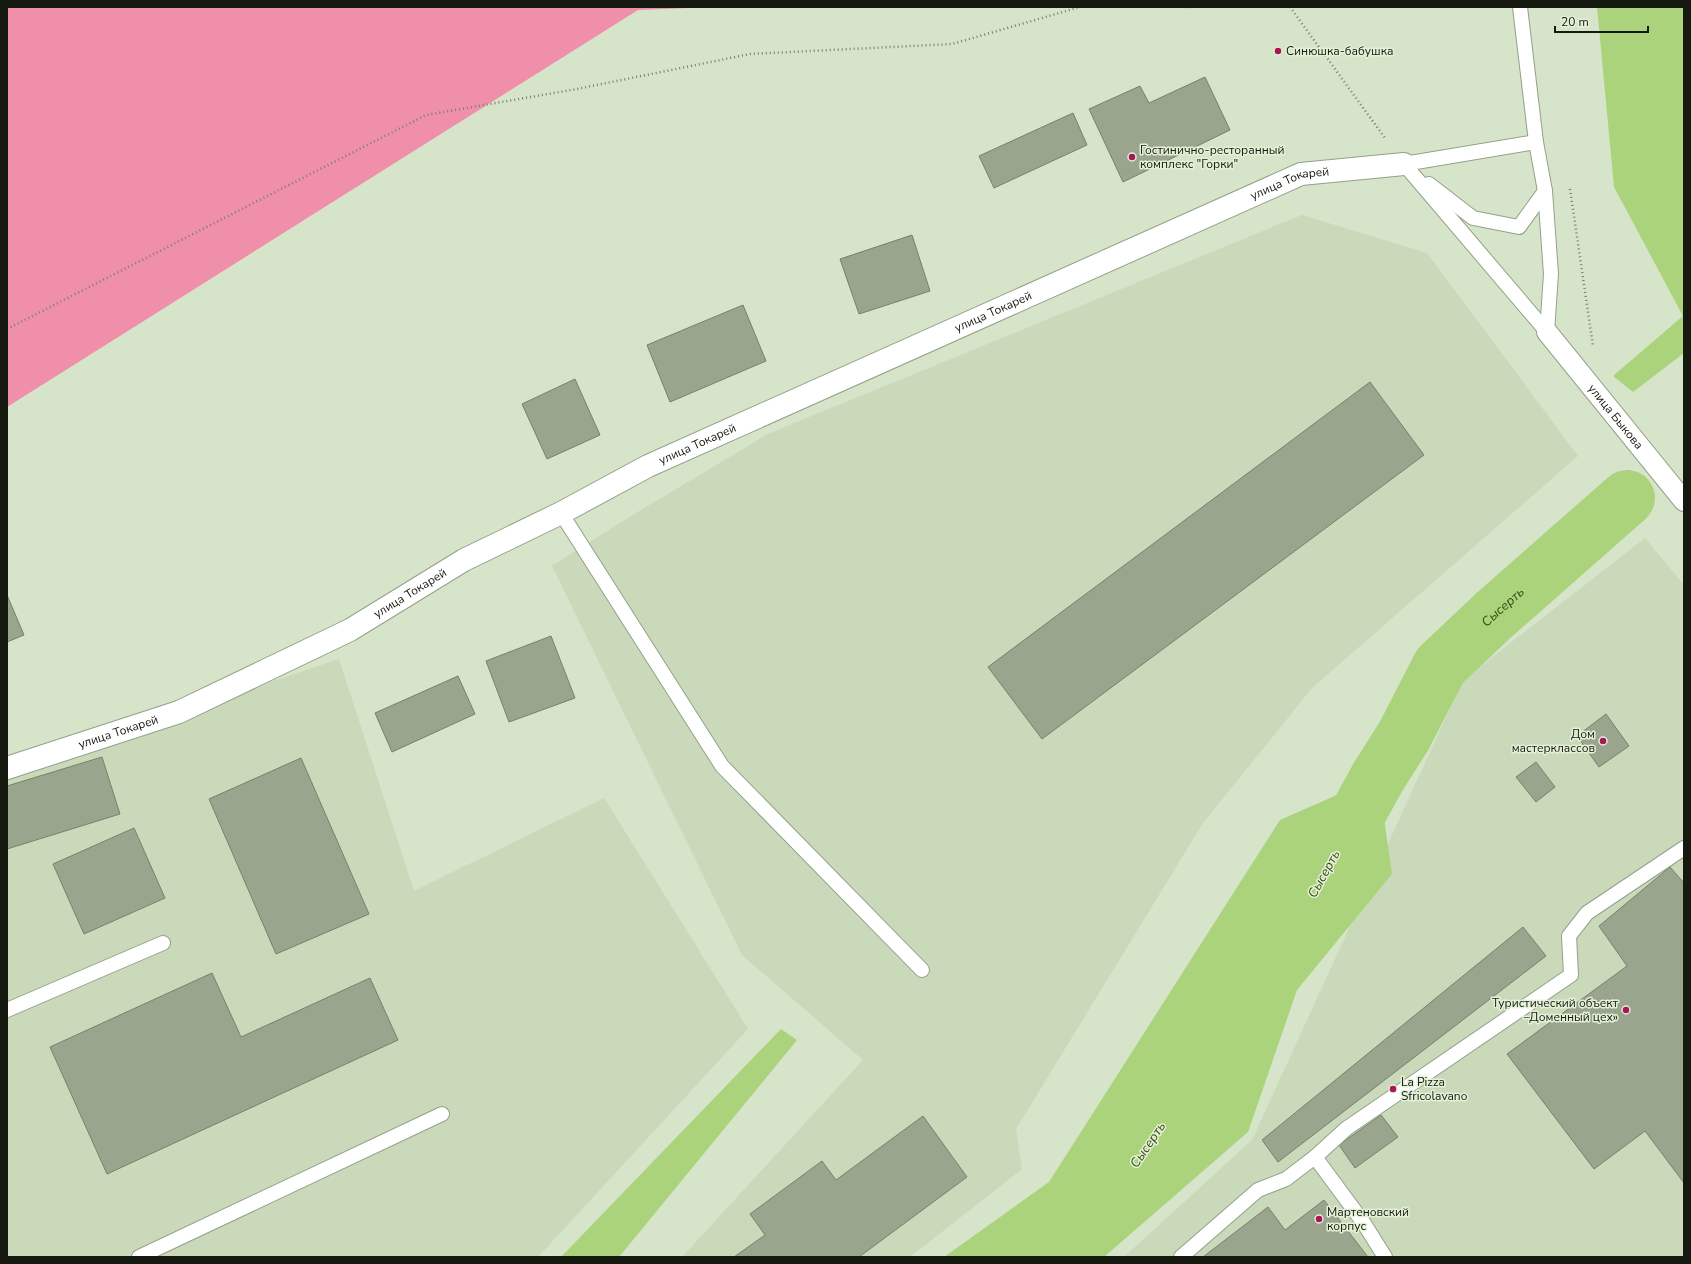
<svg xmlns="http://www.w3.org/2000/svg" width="1691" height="1264" font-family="'Nunito Sans',sans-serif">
<rect width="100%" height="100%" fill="#d6e4ca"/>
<g fill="#c9d9ba">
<polygon points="1302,215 1427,253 1578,456 1312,688 1203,823 1016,1129 1022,1169 910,1257 682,1257 863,1060 742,955 552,566 626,519 770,433"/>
<polygon points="1645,538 1684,585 1684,1257 1124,1257 1252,1140 1463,680"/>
<polygon points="339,659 414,891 604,798 748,1029 538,1257 7,1257 7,770"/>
</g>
<polygon fill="#f08faa" points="7,7 713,7 638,10 7,407"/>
<g fill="#aad37c">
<polygon points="1597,7 1684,7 1684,353 1633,392 1613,376 1683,316 1614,187"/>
<polygon points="1378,777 1392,874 1297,990 1248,1132 1104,1257 944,1257 1049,1182 1280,820"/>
<polygon points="781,1029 797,1040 619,1257 561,1257"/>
</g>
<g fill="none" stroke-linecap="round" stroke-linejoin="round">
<path stroke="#aad37c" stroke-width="56" id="s1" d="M1341 844 1378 777 1404 736 1440 666 1494 615 1627 498"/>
</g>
<g fill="#99a58d" stroke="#76826a">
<polygon points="1205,77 1230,130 1123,182 1089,109 1140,86 1149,103"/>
<polygon points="1073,113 1087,145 994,188 979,156"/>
<polygon points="912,235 930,291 859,314 840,259"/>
<polygon points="743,305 766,361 670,402 647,345"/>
<polygon points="575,379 600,435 547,459 522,404"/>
<polygon points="1370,382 1424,455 1042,739 988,667"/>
<polygon points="7,595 24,635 7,642"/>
<polygon points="551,636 575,698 509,722 486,661"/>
<polygon points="458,676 475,714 392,752 375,713"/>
<polygon points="1606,714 1629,746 1599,767 1577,736"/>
<polygon points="102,757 120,814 7,849 7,786"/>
<polygon points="301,758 369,914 276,954 209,799"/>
<polygon points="1536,762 1555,787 1536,802 1516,777"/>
<polygon points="134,828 165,898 84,934 53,864"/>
<polygon points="1670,867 1684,883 1684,1183 1645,1131 1594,1169 1507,1054 1627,966 1599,926"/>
<polygon points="1523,927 1546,956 1278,1162 1262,1140"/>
<polygon points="212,973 241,1037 370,978 398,1040 107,1174 50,1047"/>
<polygon points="1381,1115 1398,1137 1355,1168 1339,1145"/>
<polygon points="923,1116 967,1177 859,1257 734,1257 765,1235 750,1214 822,1161 836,1180"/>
<polygon points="1324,1200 1368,1257 1203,1257 1268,1207 1285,1230"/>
</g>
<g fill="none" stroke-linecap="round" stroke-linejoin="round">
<g stroke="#94a188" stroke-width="16">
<g id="service">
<polyline points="1520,7 1536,142 1545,191 1551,274 1547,332"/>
<polyline points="1404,164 1547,332"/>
<polyline points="1404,164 1536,142"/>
<polyline points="1429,184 1473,218 1519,227 1545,191"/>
<polyline points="561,513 722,766 922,970"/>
<polyline points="7,1010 163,943"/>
<polyline points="1315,1157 1363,1222 1385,1257"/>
<polyline points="139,1257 442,1114"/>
<polyline points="1181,1257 1258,1190 1286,1179 1315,1157 1347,1128 1571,975 1569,936 1587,913 1684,848"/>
</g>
</g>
<g stroke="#94a188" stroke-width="22">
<g id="pedestrian">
<path id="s2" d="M1547 332 1684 501"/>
</g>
</g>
<g stroke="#94a188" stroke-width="24">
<g id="minor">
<path id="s3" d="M7 768 179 712 350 630 464 560 561 513 648 466 1301 174 1404 164"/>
</g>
</g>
<g stroke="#767f6d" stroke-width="2.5" stroke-dasharray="1 3" stroke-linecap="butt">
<polyline points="1186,7 1194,7"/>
<polyline points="1290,7 1385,138"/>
<polyline points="1570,189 1593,346"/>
<polyline points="7,329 426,115 577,89 750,54 952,44 1080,7"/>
</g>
<use href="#service" stroke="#fff" stroke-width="14"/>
<use href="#pedestrian" stroke="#fff" stroke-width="20"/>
<use href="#minor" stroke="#fff" stroke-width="22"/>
</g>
<g fill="#a71655" stroke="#e4f1d7" stroke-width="1.5">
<circle cx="1278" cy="51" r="4"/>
<circle cx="1132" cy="157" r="4"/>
<circle cx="1603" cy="741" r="4"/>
<circle cx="1626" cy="1010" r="4"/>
<circle cx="1393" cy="1089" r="4"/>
<circle cx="1319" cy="1219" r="4"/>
</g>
<g text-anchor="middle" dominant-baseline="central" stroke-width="3" stroke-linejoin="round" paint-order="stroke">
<g font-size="12" fill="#151910" stroke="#e4f1d7" text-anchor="start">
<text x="1286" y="51">Синюшка-бабушка</text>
<text x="1140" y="150">Гостинично-ресторанный<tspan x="1140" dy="14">комплекс "Горки"</tspan></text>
<text x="1595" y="734" text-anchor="end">Дом<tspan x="1595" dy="14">мастерклассов</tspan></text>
<text x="1618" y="1003" text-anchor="end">Туристический объект<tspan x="1618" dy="14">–Доменный цех»</tspan></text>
<text x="1401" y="1082">La Pizza<tspan x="1401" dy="14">Sfricolavano</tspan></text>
<text x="1327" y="1212">Мартеновский<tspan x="1327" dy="14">корпус</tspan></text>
</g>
<g font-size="12" fill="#151910" stroke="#e4f1d7">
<text stroke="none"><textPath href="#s3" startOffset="1413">улица Токарей</textPath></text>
<text stroke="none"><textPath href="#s3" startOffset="1089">улица Токарей</textPath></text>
<text stroke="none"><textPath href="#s2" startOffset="109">улица Быкова</textPath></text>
<text stroke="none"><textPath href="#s3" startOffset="765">улица Токарей</textPath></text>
<text stroke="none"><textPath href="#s3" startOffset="441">улица Токарей</textPath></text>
<text stroke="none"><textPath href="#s3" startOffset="117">улица Токарей</textPath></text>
</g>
<g font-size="13" font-style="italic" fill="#324b0d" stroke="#e4f1d7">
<text stroke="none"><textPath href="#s1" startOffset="290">Сысерть</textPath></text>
<text transform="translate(1324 874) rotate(-61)">Сысерть</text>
<text transform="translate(1148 1145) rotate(-56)">Сысерть</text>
</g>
</g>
<rect width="1691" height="1264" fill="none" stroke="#151910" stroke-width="16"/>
<path d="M1555 26v6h93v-6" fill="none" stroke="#151910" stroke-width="2"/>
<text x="1561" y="26" font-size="12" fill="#151910" stroke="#e4f1d7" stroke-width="3" paint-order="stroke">20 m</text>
</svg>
